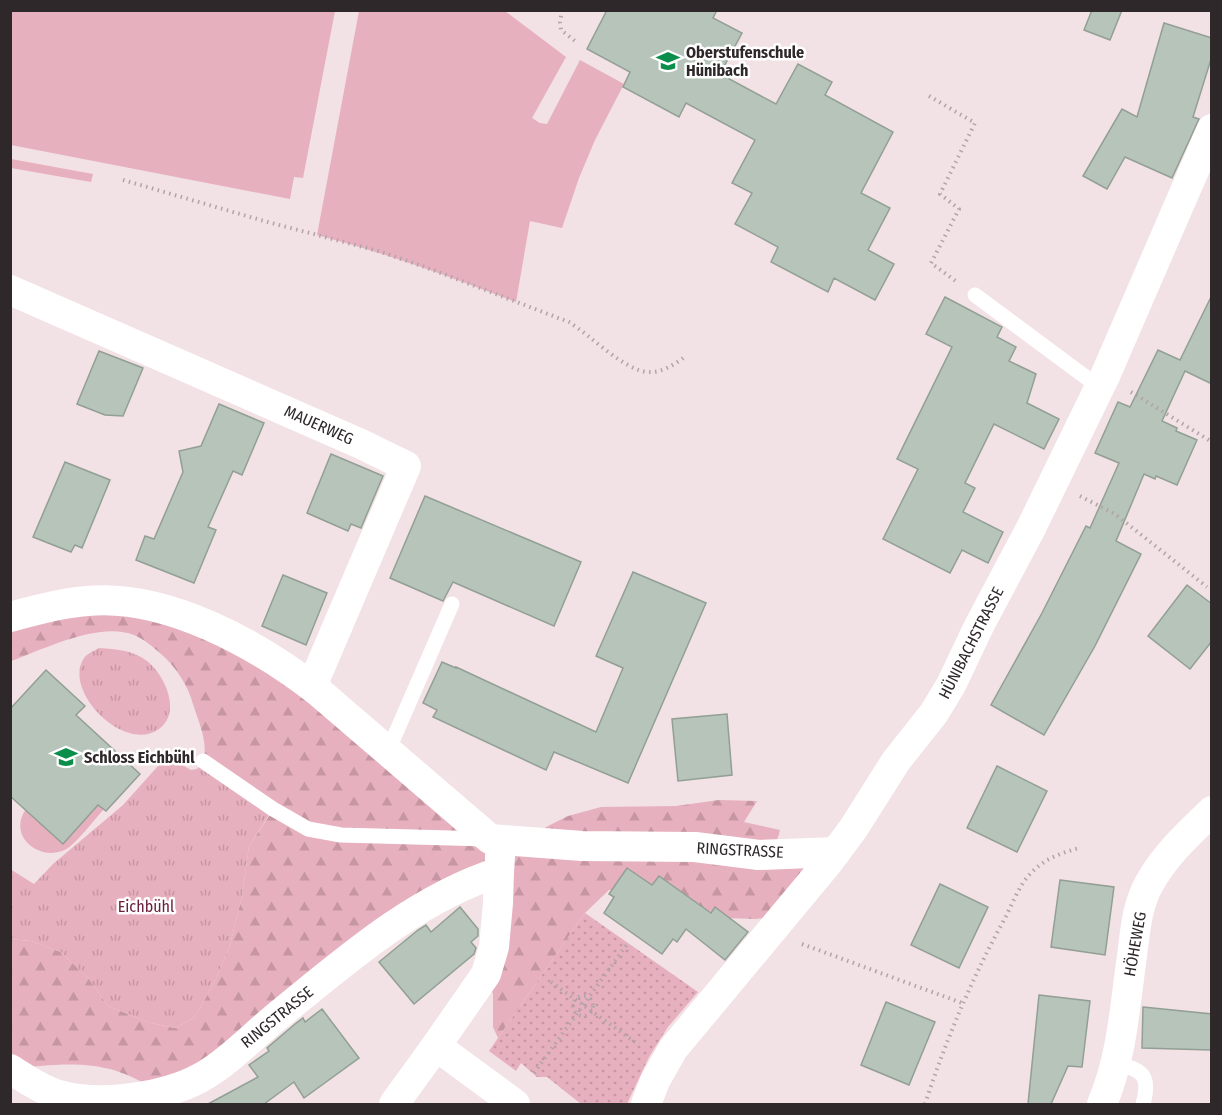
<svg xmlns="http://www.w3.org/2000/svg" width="1222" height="1115" font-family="'Fira Sans Condensed',sans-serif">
<defs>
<pattern id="forest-firs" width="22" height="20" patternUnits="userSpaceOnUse" patternTransform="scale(1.5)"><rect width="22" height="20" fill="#e7b0be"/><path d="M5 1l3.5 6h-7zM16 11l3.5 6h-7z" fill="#c697a3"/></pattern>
<pattern id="park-tufts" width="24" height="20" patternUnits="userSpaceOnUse" patternTransform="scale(1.5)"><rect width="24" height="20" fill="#e7b0be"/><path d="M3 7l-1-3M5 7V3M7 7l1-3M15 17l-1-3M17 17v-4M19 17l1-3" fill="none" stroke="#c697a3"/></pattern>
<pattern id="garden-dots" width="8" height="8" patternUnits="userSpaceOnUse" patternTransform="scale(1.5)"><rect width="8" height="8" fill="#e7b0be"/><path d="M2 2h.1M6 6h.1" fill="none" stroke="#c697a3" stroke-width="1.8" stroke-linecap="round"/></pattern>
</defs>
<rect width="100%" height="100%" fill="#f2e1e5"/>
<g fill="#e7b0be">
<polygon points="10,11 335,11 303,178 294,177 290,199 11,145"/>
<path d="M359 11H505L566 57 532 118 540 123 547 124 580 60 624 84 595 140 579 178 562 228 530 221 516 302C451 277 386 253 317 235Z"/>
<polygon points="11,159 93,174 91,182 11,168"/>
<path d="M99 804 104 809C94 820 80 839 68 848 43 864 6 838 26 809L63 843Z"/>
</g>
<path fill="url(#forest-firs)" d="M86 601 225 633 490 839 532 844 546 827 568 816 601 807 676 806 719 800 757 801 744 822 780 830 773 854 836 852 784 916 755 919 727 918 647 887 609 890 585 913 498 1038 493 1027V994L486 974 499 873 159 1093C110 1057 67 1063 10 1069L11 939 31 941 61 952 89 979 108 1006 151 1023 175 1028 195 1017 216 979 230 945 242 896 249 846 273 810 203 761C209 743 198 721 193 704 188 685 175 666 161 654 153 647 144 639 134 635 99 621 44 649 11 661V625Z"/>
<g fill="url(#park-tufts)">
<path d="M99 648C116 649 132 650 147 661 165 675 182 713 159 729 125 754 62 691 84 658 88 653 94 651 99 648Z"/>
<polygon points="167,756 191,770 197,769 203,761 273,809 249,846 242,896 230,945 216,979 195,1017 175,1028 151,1023 108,1006 89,979 61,952 31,941 11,939 10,869 34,884 53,864 123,805"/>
</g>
<polygon fill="url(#garden-dots)" points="585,913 698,992 668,1027 649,1057 627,1104 581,1104 547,1077 537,1077 521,1063 516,1071 489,1051"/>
<g fill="#b7c4ba" stroke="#929f95" stroke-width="1.5">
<polygon points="607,10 717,10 713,18 742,33 720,74 776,104 798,64 832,82 825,95 893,132 861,193 890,208 868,250 894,264 875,300 834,278 828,292 771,262 778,247 735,224 752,193 732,183 755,140 686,103 679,117 623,87 630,72 587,49"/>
<polygon points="1092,10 1122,10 1110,40 1084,30"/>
<polygon points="1164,23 1212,38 1212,56 1193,117 1199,119 1172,178 1125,157 1107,189 1083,176 1122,109 1137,117"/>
<polygon points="1212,295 1212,384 1185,371 1162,421 1177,428 1176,431 1197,440 1177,485 1156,476 1155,479 1144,474 1116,541 1141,554 1095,646 1044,735 991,705 1042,613 1086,526 1090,528 1119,463 1095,453 1118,402 1130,407 1158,350 1180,360"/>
<polygon points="945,297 1002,327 997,337 1016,347 1009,361 1036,374 1027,403 1059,419 1044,449 994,424 965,483 975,488 963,512 1003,532 988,563 962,550 950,573 883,539 918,469 897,459 952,347 926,334"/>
<polygon points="99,351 143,368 123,416 105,415 77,404"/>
<polygon points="219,404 264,423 242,475 233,471 208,527 216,530 194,583 136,560 145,536 154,539 183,472 179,451 201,446"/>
<polygon points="331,454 383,476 361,528 351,524 348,531 307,513"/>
<polygon points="65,462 110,480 82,548 75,545 71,552 33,537"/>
<polygon points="425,496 581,562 554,626 453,582 443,601 390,578"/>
<polygon points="633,572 706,603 628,783 554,752 546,770 433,717 437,710 423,703 442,662 456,668 456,667 596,732 623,668 596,656"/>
<polygon points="283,575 327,593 306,645 262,626"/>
<polygon points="1187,585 1212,604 1212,641 1190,669 1148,636"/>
<polygon points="46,670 85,706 76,715 140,774 106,811 98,805 63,844 10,796 10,709"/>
<polygon points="727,714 732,775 678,781 672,719"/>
<polygon points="997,766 1047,791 1017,852 967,828"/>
<polygon points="627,868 652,885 659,876 711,913 715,907 748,932 725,960 686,929 677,942 673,939 662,954 604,913 614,897 609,894"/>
<polygon points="1060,880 1114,887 1105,955 1051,947"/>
<polygon points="940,884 988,907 959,968 911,945"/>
<polygon points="460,907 478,929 478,936 471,942 476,948 474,954 414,1004 379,962 418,930 426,925 431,932"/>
<polygon points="1039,995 1090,1001 1082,1067 1068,1066 1051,1104 1028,1104"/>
<polygon points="886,1002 935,1022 909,1085 861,1065"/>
<polygon points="1143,1007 1212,1014 1211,1050 1142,1048"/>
<polygon points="322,1009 359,1058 304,1098 294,1082 264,1104 208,1104 258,1077 249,1065 269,1051 267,1048 295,1024 303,1018 305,1022"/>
</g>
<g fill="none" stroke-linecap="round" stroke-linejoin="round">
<g stroke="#b1a4a7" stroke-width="4" stroke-dasharray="1.5 4.5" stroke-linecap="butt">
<polyline points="562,10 560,22 561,30 575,41"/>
<polyline points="929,96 975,123 940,194 959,209 931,263 957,282"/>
<path d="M123 180 264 221 378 251 425 267 569 322C590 335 625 371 648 372 662 373 675 364 686 356"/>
<polyline points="1131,392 1212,442"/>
<polyline points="1080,496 1115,514 1207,587"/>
<polyline points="802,944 962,1003"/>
<polyline points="551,982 639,1045"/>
<circle cx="583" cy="1006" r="10"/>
<polyline points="534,1073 628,943"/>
<path d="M925 1104C946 1040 971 980 1004 920 1012 905 1019 885 1031 873 1044 859 1061 853 1079 848"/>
</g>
<g stroke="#fff" stroke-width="15">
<polyline points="975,295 1099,387"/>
<polyline points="388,751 452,604"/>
<polyline points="203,761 273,809 308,829 341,835 487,839"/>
<path d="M1115 1064C1142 1069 1151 1075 1143 1104"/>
</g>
<g stroke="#fff" stroke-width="30">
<polyline points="10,290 361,444 406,466 312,686"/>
<path d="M10 617C35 610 61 603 87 601 166 593 259 645 320 693L490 839 582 846 695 847 759 855 836 852"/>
<polyline points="436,1046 486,974 494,947 498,903 499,872"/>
<path d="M10 1069C26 1079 45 1092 63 1096 102 1106 165 1097 200 1078 226 1064 252 1037 275 1018 344 962 413 900 499 872L501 841"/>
<polyline points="394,1104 436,1046 515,1104"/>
<polyline points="646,1104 655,1081 673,1049 826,865 853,829 896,761 934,713 951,685 979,626 1031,528 1105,376 1212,129"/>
<path d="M1102 1104C1122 1058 1125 1005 1132 956 1135 932 1137 905 1149 884 1165 855 1188 834 1212 811"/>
</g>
</g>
<defs>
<g id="school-bare" transform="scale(1.8)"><path d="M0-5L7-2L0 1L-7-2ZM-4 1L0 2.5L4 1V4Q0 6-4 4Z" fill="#0c8e4b" stroke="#fff" stroke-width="2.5" paint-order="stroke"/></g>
</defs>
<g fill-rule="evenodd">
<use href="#school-bare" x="668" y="61"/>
<use href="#school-bare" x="66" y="757"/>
</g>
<g text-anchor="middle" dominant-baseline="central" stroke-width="5" stroke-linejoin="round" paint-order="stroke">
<g font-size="16" font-weight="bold" fill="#2e282a" stroke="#fff" text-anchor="start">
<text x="686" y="52">Oberstufenschule<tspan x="686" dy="18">Hünibach</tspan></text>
<text x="84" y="757">Schloss Eichbühl</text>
</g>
<g font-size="16" fill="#2e282a" stroke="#fff">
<text transform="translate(319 425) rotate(24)">MAUERWEG</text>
<text transform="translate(971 643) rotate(-63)">HÜNIBACHSTRASSE</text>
<text transform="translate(740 850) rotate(3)">RINGSTRASSE</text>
<text transform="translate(1135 944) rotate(-80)">HÖHEWEG</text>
<text transform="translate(277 1017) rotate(-39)">RINGSTRASSE</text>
</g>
<g font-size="16" fill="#6b213c" stroke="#fff">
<text x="146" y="906">Eichbühl</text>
</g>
</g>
<rect width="1222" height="1115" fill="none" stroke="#2e282a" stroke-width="24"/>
</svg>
